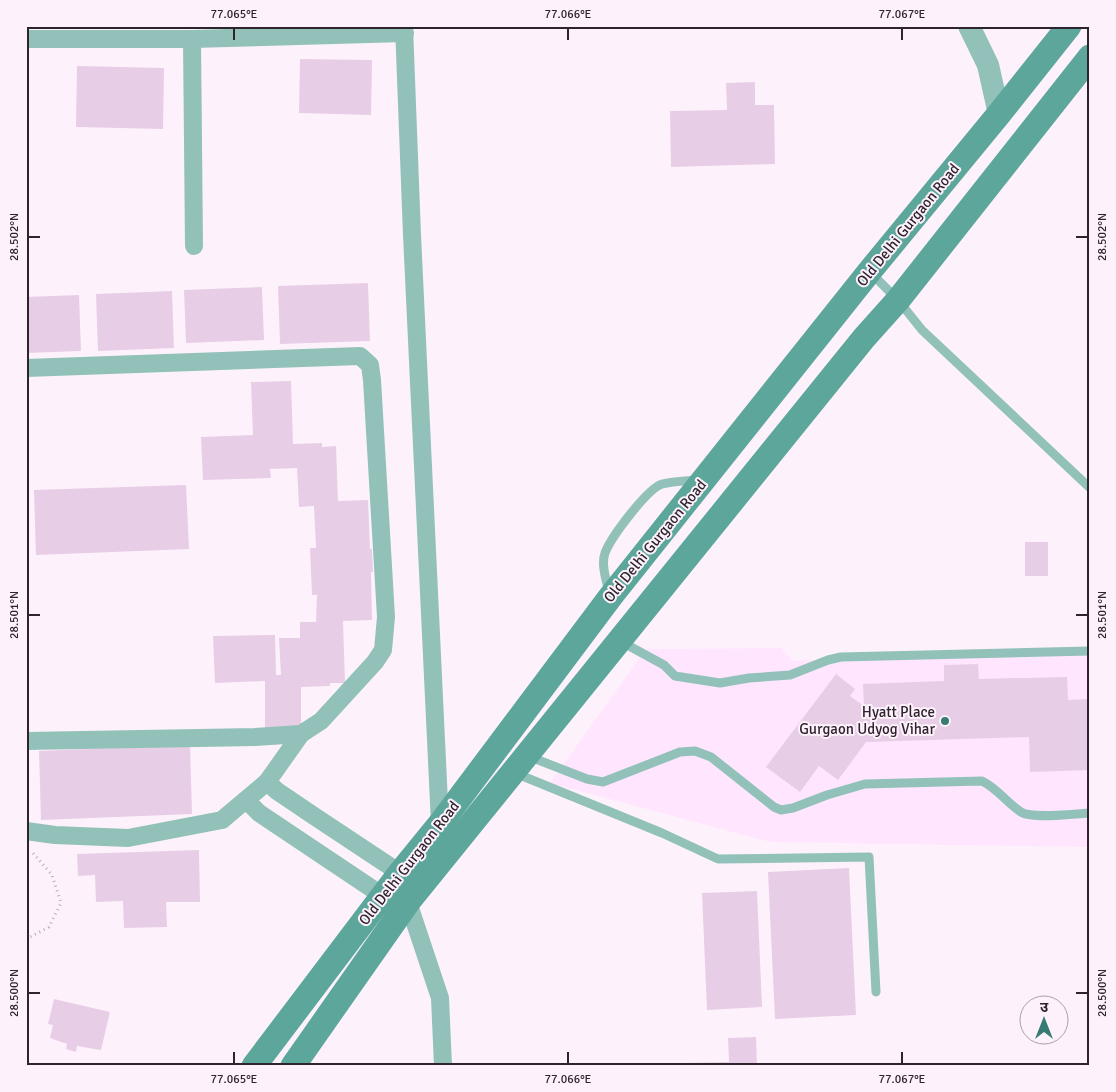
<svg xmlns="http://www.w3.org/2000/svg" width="1116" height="1092" font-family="Signika,'Noto Sans Devanagari',sans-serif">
<rect width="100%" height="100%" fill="#fdf2fc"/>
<polygon fill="#ffe5fe" points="1090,647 1090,847 770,842 550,783 646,649 781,648 793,661"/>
<g fill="#e8cde6">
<polygon points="300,59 372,60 371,115 299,113"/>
<polygon points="77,66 164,68 163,129 76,127"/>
<polygon points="755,82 755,105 774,105 775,164 671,167 670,111 727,110 726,83"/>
<polygon points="368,283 370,341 280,344 278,286"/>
<polygon points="262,287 264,340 186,343 184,290"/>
<polygon points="172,291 174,348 98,351 96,294"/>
<polygon points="79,295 81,351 26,353 26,297"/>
<polygon points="291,381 293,444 322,443 322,447 336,446 338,501 368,500 370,549 372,549 373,572 371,572 372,620 343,621 345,683 330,683 330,686 301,687 301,730 265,731 265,681 215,683 213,636 275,635 276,675 281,675 279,638 300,638 300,622 316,622 317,595 312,595 310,548 316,548 314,506 299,507 297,468 270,469 271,478 203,480 201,437 253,435 251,382"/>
<polygon points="186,485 189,549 36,555 34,490"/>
<rect x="1025" y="542" width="23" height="34"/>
<polygon points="978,664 979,679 1067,677 1068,700 1090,699 1090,770 1030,772 1029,737 866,742 838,780 819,766 800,792 766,767 836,674 855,689 850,696 864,706 863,684 944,681 944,665"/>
<polygon points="190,745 192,814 41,820 39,751"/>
<polygon points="199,850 200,902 166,902 167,927 124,928 123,901 96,902 95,875 78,876 77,854"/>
<polygon points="849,868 856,1015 775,1019 768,872"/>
<polygon points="757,891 762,1007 707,1010 702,893"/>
<polygon points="54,999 110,1012 101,1050 77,1046 76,1052 66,1049 67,1044 50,1038 53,1025 48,1024"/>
<polygon points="756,1037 757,1066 685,1066 685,1063 729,1062 728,1038"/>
</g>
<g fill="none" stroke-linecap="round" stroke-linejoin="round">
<polyline stroke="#b6acb6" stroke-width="3" stroke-dasharray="1 4" stroke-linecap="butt" points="26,939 49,927 61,903 52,875 32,852"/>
<g stroke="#92c1b9" stroke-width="9">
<polyline points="870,272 898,300 922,330 1090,488"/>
<path d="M609 591C606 580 601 564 605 553 611 537 647 489 662 484 673 481 686 481 697 480"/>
<polyline points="620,641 664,665 675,676 720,683 749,678 790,675 828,660 841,657 1090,651"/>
<path d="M528 756 587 779 603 782 680 752 695 751 711 757 774 807 781 810 793 808 827 795 865 784 982 781C998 789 1006 802 1021 812 1031 819 1076 814 1090 813"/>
<polyline points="515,773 662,833 718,859 869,857 876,992"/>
</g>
<g stroke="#92c1b9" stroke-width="18">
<polyline points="404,26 412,235 440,824"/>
<polyline points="26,39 192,39 405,33"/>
<polyline points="192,39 194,246"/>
<polyline points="26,368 360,356 370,365 372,380 386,617 383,650 375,662 321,721 301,734 255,737 26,741"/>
<polyline points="267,782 277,791 314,816 400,873"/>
<polyline points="247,801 259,813 383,896"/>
<polyline points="26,831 55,835 128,838 222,820 267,782 301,734"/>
<polyline points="408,902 440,998 443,1066"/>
</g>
<polyline stroke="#92c1b9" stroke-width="22" points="969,26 988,65 999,114"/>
<g stroke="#5ca69b" stroke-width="25">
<polyline points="254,1066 400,873 440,824 611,596 869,272 999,114 1069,26"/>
<polyline points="293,1066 408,902 864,338 898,300 1090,57"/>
</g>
</g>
<path fill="none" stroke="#2e242e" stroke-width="2" d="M234 28V40M568 28V40M902 28V40M28 237H40M1076 237H1088M28 615H40M1076 615H1088M28 993H40M1076 993H1088M234 1052V1064M568 1052V1064M902 1052V1064"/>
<circle fill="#367c72" stroke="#fdf2fc" stroke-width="2" cx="945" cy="721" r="5"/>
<g text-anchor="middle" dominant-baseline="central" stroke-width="4" stroke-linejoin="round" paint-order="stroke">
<g font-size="15" fill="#2e242e" stroke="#fdf2fc">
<text transform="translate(908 225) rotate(-51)">Old Delhi Gurgaon Road</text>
<text transform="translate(655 541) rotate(-51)">Old Delhi Gurgaon Road</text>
<text transform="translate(409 863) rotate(-52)">Old Delhi Gurgaon Road</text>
</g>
<g font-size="15" fill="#2e242e" stroke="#fdf2fc" text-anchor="end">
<text x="935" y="712">Hyatt Place<tspan x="935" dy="17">Gurgaon Udyog Vihar</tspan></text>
</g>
</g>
<rect width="1116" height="1092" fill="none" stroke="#fdf2fc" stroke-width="55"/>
<g transform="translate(1044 1020)"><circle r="24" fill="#fdf2fc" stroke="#aaa0aa"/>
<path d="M0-4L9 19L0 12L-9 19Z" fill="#367c72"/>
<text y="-8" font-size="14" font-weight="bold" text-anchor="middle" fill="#2e242e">उ</text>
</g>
<rect x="28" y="28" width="1060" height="1036" fill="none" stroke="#2e242e" stroke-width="2"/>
<g font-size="12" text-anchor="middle" fill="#2e242e">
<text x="234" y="18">77.065°E</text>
<text x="568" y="18">77.066°E</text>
<text x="902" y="18">77.067°E</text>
<text transform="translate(14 237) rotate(-90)" y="4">28.502°N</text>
<text transform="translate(1102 237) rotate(-90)" y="4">28.502°N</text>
<text transform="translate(14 615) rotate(-90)" y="4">28.501°N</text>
<text transform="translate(1102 615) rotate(-90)" y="4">28.501°N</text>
<text transform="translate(14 993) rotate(-90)" y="4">28.500°N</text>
<text transform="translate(1102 993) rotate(-90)" y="4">28.500°N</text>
<text x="234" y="1083">77.065°E</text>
<text x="568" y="1083">77.066°E</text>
<text x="902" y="1083">77.067°E</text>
</g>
</svg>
